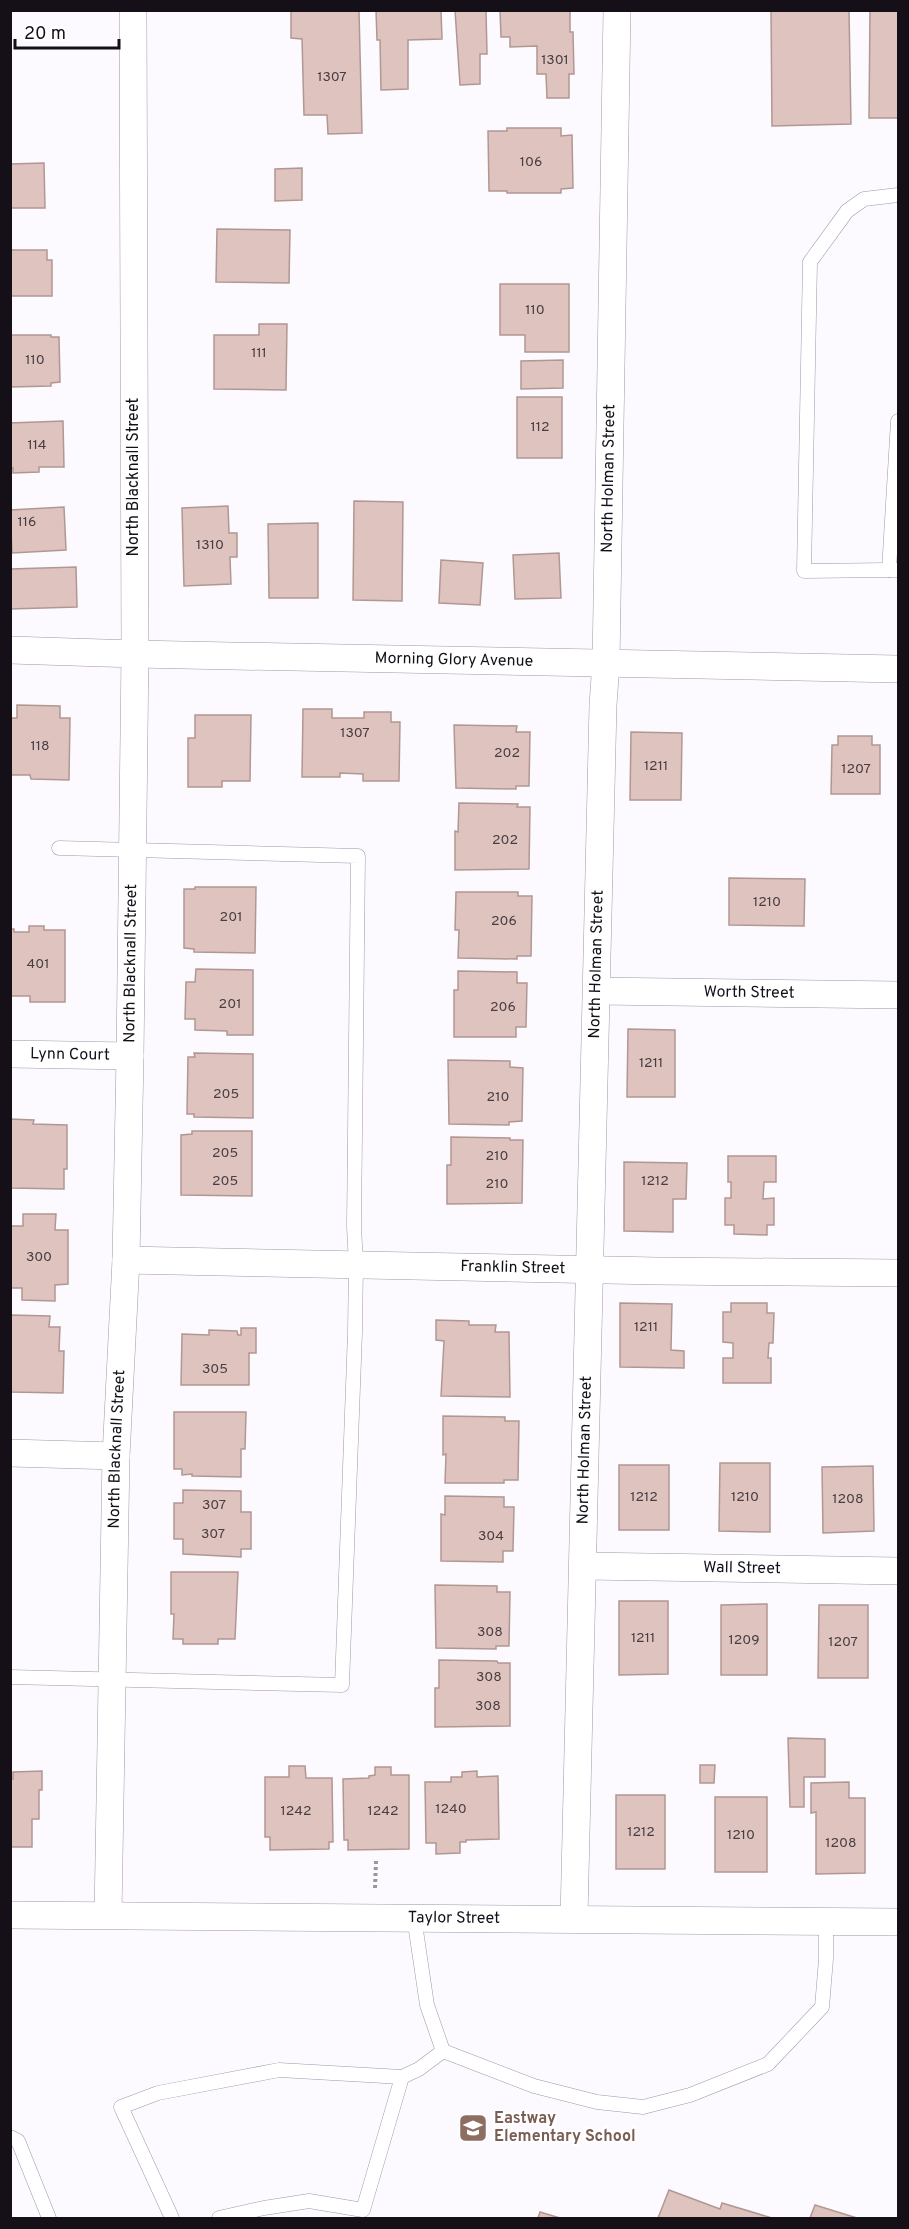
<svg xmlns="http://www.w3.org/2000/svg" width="909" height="2229" font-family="Overpass,sans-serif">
<rect width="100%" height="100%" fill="#fdfaff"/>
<g fill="#dec3be" stroke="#b19792" stroke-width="1.5">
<polygon points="291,10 359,11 362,133 328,134 327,115 304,115 302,39 291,38"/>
<polygon points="376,10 441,10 442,39 408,40 408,89 381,90 380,40 377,40"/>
<polygon points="455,10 486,10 487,54 480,54 480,84 460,85"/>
<polygon points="500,10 570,10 570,32 573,32 574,74 569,74 569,98 547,98 546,74 537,74 537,46 510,47 510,37 501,37"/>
<polygon points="771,10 849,10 851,124 772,126"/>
<polygon points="870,10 898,10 898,118 869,118"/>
<polygon points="507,128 561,128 561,136 572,135 573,188 561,189 561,193 507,193 507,191 489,191 488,131 507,131"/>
<polygon points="44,163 45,208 10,208 10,164"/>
<polygon points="302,168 302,200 275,201 275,169"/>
<polygon points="217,229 290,230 289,283 216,282"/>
<polygon points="10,250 47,250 47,260 52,260 52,296 10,296"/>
<polygon points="500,284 569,284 569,352 525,352 525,335 500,335"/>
<polygon points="259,324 287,324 286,390 214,389 214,335 259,335"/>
<polygon points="10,335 51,335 51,337 59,337 60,382 51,383 51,386 10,387"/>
<polygon points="563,360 563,388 521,389 521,361"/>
<rect x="517" y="397" width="45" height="61"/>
<polygon points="63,421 64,467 39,467 39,472 13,473 13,468 10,468 10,423"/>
<polygon points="354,501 403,502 402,601 353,600"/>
<polygon points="228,506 229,533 237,533 237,557 230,557 231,584 184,586 182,508"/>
<polygon points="64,507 66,550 12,553 10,510"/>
<polygon points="318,523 318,598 269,598 268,524"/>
<polygon points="559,553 561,598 515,599 513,555"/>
<polygon points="441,560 483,563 480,605 439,603"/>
<polygon points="76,567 77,607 10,609 10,569"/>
<polygon points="17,705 60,706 60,718 70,718 69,780 31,779 30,775 10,775 10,718 17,718"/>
<polygon points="303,709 332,709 332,718 364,718 364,712 391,712 391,722 400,722 399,781 363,781 363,774 340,773 340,777 302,777"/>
<polygon points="195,715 251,715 250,781 222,781 222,787 188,787 188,738 195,738"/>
<polygon points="454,725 517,726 516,732 530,732 529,786 516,786 516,789 456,788"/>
<polygon points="631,732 682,733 681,800 630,800"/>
<polygon points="838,736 872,736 872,745 880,745 880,794 831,794 832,745 838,745"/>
<polygon points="459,803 518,804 517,807 530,807 529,869 455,870 455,831 458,832"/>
<polygon points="729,878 805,879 804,926 729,925"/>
<polygon points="195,887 256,887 255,953 194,952 194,949 184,948 184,889 195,889"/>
<polygon points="456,892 518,892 518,896 532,896 531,956 517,956 517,959 458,958 459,930 455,930"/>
<polygon points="29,926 44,926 44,930 65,930 65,1002 30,1002 30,996 10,996 10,929 14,929 14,932 29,932"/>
<polygon points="196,969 253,970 253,1035 227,1035 227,1031 195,1030 195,1019 185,1019 186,982 195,982"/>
<polygon points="458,971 517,972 517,983 527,983 526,1027 516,1027 516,1037 454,1037 454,990 458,990"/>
<polygon points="628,1029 675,1030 675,1097 627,1097"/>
<polygon points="194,1053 253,1054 253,1118 194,1117 194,1114 187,1114 188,1057 195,1057"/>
<polygon points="448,1060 510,1061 510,1067 523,1068 522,1121 509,1122 509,1125 449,1124"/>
<polygon points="10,1119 34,1120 33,1124 67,1125 67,1169 64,1169 64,1189 10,1188"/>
<polygon points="192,1131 252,1131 252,1196 181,1195 181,1135 192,1134"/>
<polygon points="451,1137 510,1138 510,1140 523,1140 522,1203 447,1204 447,1165 451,1165"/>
<polygon points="728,1156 776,1156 776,1182 764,1182 763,1199 774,1198 774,1225 767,1225 767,1235 734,1234 734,1225 725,1225 725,1198 731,1198 731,1182 728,1182"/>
<polygon points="624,1162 687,1163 686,1199 673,1199 673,1232 624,1231"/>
<polygon points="23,1214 56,1214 55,1230 68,1230 68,1284 55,1285 55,1301 22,1300 22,1288 10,1288 10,1226 23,1226"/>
<polygon points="620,1303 672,1304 671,1350 684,1351 684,1368 620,1367"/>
<polygon points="731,1303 767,1303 767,1313 774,1313 773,1343 769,1343 768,1358 771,1358 771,1383 723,1383 723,1358 733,1358 733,1343 723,1342 723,1312 731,1312"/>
<polygon points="10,1315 50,1316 49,1327 60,1327 59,1351 64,1351 63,1393 10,1392"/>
<polygon points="436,1320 469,1321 469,1325 496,1325 495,1332 509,1332 510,1397 441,1396 444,1341 436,1340"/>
<polygon points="241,1328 256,1328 256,1353 249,1353 249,1385 181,1385 182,1334 209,1335 209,1330 237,1331 238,1335 241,1335"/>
<polygon points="174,1412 246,1412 245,1449 241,1449 241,1477 192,1476 192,1474 182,1475 182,1469 174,1469"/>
<polygon points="443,1416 505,1417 505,1421 519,1421 518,1480 504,1480 504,1483 445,1483 446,1454 443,1455"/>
<polygon points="720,1463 770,1463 770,1532 719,1531"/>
<rect x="619" y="1465" width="50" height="65"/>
<polygon points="873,1466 874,1531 823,1533 822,1467"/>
<polygon points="183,1490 241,1491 241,1512 251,1512 251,1549 241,1549 241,1557 183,1554 183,1539 174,1539 174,1503 183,1503"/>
<polygon points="445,1496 504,1497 504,1507 514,1507 513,1551 503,1551 503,1562 441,1561 441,1514 445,1515"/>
<polygon points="171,1572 238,1572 235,1639 218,1639 218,1644 183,1644 183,1639 173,1639 174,1614 171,1614"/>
<polygon points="435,1585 497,1586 497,1592 510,1592 509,1646 496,1646 496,1649 436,1648"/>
<polygon points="619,1601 668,1601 668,1674 619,1675"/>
<polygon points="767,1604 767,1675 721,1675 721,1605"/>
<polygon points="819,1605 868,1605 868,1678 818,1678"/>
<polygon points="439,1660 497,1661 498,1663 510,1663 510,1726 435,1727 435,1688 439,1688"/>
<polygon points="788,1738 825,1739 825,1777 804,1777 804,1807 790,1807"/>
<polygon points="700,1765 715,1765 714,1783 700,1783"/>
<polygon points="289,1766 305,1766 306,1778 332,1778 333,1842 329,1842 329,1849 270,1850 270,1837 265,1837 265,1777 289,1777"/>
<polygon points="375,1767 391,1767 391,1775 409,1775 409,1849 348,1850 348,1840 344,1840 343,1779 369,1778 369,1776 375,1775"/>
<polygon points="42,1771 42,1790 39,1790 39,1819 32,1819 32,1847 10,1847 10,1779 13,1779 13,1772"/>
<polygon points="477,1771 477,1777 498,1776 499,1839 466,1840 466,1842 460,1842 460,1853 436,1854 436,1843 426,1843 425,1782 451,1782 451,1777 462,1777 462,1772"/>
<polygon points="849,1782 849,1798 865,1798 865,1873 816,1874 816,1812 811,1813 811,1783"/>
<rect x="616" y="1795" width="49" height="74"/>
<rect x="715" y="1797" width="52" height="75"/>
<polygon points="669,2190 720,2209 722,2203 772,2218 658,2218"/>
<polygon points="815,2205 857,2218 810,2218"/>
<polygon points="540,2212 560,2218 538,2218"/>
</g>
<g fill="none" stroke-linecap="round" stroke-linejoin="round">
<g stroke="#a196aa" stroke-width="15">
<g id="service">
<polyline points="898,421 889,570 898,570"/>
<polyline points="889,570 804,571 810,262 847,211 864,199 898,195"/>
<polyline points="10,1677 342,1685 355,1332 356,1264 354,1227 358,856 59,848"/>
<polyline points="414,1917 427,2005 443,2051 534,2086 597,2102 643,2107 690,2095 768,2064 822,2007 826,1959 826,1921"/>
<polyline points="10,2137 18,2141 49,2218"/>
<polyline points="172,2218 121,2107 158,2093 279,2070 402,2077 419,2069 443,2051"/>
<polyline points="219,2218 264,2208 309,2201 363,2210 402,2077"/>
</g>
</g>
<g stroke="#a196aa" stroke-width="28">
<g id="minor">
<path id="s1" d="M10 650 135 654 898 669"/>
<path id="s2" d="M597 991 898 995"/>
<path id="s3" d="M10 1054 130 1056"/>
<path id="s4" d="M126 1260 658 1271 898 1273"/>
<polyline points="10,1453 116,1456"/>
<path id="s5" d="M584 1566 898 1571"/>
<path id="s6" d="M10 1915 898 1922"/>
<path id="s7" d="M108 1915 116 1456 126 1260 130 1056 135 654 133 10"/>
<path id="s8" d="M574 1918 603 705 606 663 617 10"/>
</g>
</g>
<polyline stroke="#9a969c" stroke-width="4" stroke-dasharray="3 3" stroke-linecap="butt" points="375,1888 376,1861"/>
<use href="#service" stroke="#fff" stroke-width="14"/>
<use href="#minor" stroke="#fff" stroke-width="27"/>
</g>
<defs>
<g id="school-square" transform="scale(1.5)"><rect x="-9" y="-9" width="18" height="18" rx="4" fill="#8d6e63" stroke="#fff"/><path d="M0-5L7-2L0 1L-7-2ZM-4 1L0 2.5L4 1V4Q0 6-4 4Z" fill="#fff"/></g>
</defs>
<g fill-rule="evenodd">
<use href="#school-square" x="473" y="2128"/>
</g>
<g text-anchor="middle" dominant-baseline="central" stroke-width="4.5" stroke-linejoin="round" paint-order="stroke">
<g font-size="14" fill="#473d42">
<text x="555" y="60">1301</text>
<text x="332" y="77">1307</text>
<text x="531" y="162">106</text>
<text x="535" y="310">110</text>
<text x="259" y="353">111</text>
<text x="35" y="360">110</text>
<text x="540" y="427">112</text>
<text x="37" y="445">114</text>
<text x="27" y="522">116</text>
<text x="210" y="545">1310</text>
<text x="355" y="733">1307</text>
<text x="40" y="746">118</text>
<text x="507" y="753">202</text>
<text x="656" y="766">1211</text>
<text x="856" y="769">1207</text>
<text x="505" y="840">202</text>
<text x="767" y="902">1210</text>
<text x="231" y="917">201</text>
<text x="504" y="921">206</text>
<text x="38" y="964">401</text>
<text x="230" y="1004">201</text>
<text x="503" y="1007">206</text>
<text x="651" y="1063">1211</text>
<text x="226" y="1094">205</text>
<text x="498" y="1097">210</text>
<text x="225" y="1153">205</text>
<text x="497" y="1156">210</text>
<text x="225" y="1181">205</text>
<text x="655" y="1181">1212</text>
<text x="497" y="1184">210</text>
<text x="39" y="1257">300</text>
<text x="646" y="1327">1211</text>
<text x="215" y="1369">305</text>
<text x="644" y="1497">1212</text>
<text x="745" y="1497">1210</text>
<text x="848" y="1499">1208</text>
<text x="214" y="1505">307</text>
<text x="213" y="1534">307</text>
<text x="491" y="1536">304</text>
<text x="490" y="1632">308</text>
<text x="643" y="1638">1211</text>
<text x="744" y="1640">1209</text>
<text x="843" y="1642">1207</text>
<text x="489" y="1677">308</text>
<text x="488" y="1706">308</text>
<text x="451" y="1809">1240</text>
<text x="296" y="1811">1242</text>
<text x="383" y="1811">1242</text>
<text x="641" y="1832">1212</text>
<text x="741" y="1835">1210</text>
<text x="841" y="1843">1208</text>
</g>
<g font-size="16" fill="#151018" stroke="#fff">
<text transform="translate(134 477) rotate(-90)">North Blacknall Street</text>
<text stroke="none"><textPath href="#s8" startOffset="1440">North Holman Street</textPath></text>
<text stroke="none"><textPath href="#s1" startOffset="444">Morning Glory Avenue</textPath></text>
<text stroke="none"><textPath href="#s7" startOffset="952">North Blacknall Street</textPath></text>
<text stroke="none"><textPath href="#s8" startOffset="954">North Holman Street</textPath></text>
<text stroke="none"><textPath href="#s2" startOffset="152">Worth Street</textPath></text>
<text stroke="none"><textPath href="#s3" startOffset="60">Lynn Court</textPath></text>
<text stroke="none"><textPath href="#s4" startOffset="387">Franklin Street</textPath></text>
<text stroke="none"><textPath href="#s7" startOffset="466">North Blacknall Street</textPath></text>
<text stroke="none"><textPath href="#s8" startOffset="468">North Holman Street</textPath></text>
<text stroke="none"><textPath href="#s5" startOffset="158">Wall Street</textPath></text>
<text stroke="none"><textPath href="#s6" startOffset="444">Taylor Street</textPath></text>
</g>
<g font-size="16" font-weight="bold" fill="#785e54" stroke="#fff" text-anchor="start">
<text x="494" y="2119">Eastway<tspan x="494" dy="18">Elementary School</tspan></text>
</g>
</g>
<rect width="909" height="2229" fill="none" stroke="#151018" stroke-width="24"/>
<path d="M15 39v9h104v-9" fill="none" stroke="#151018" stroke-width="3"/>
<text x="24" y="39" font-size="18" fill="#151018" stroke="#ffffff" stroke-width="4.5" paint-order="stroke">20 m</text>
</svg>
